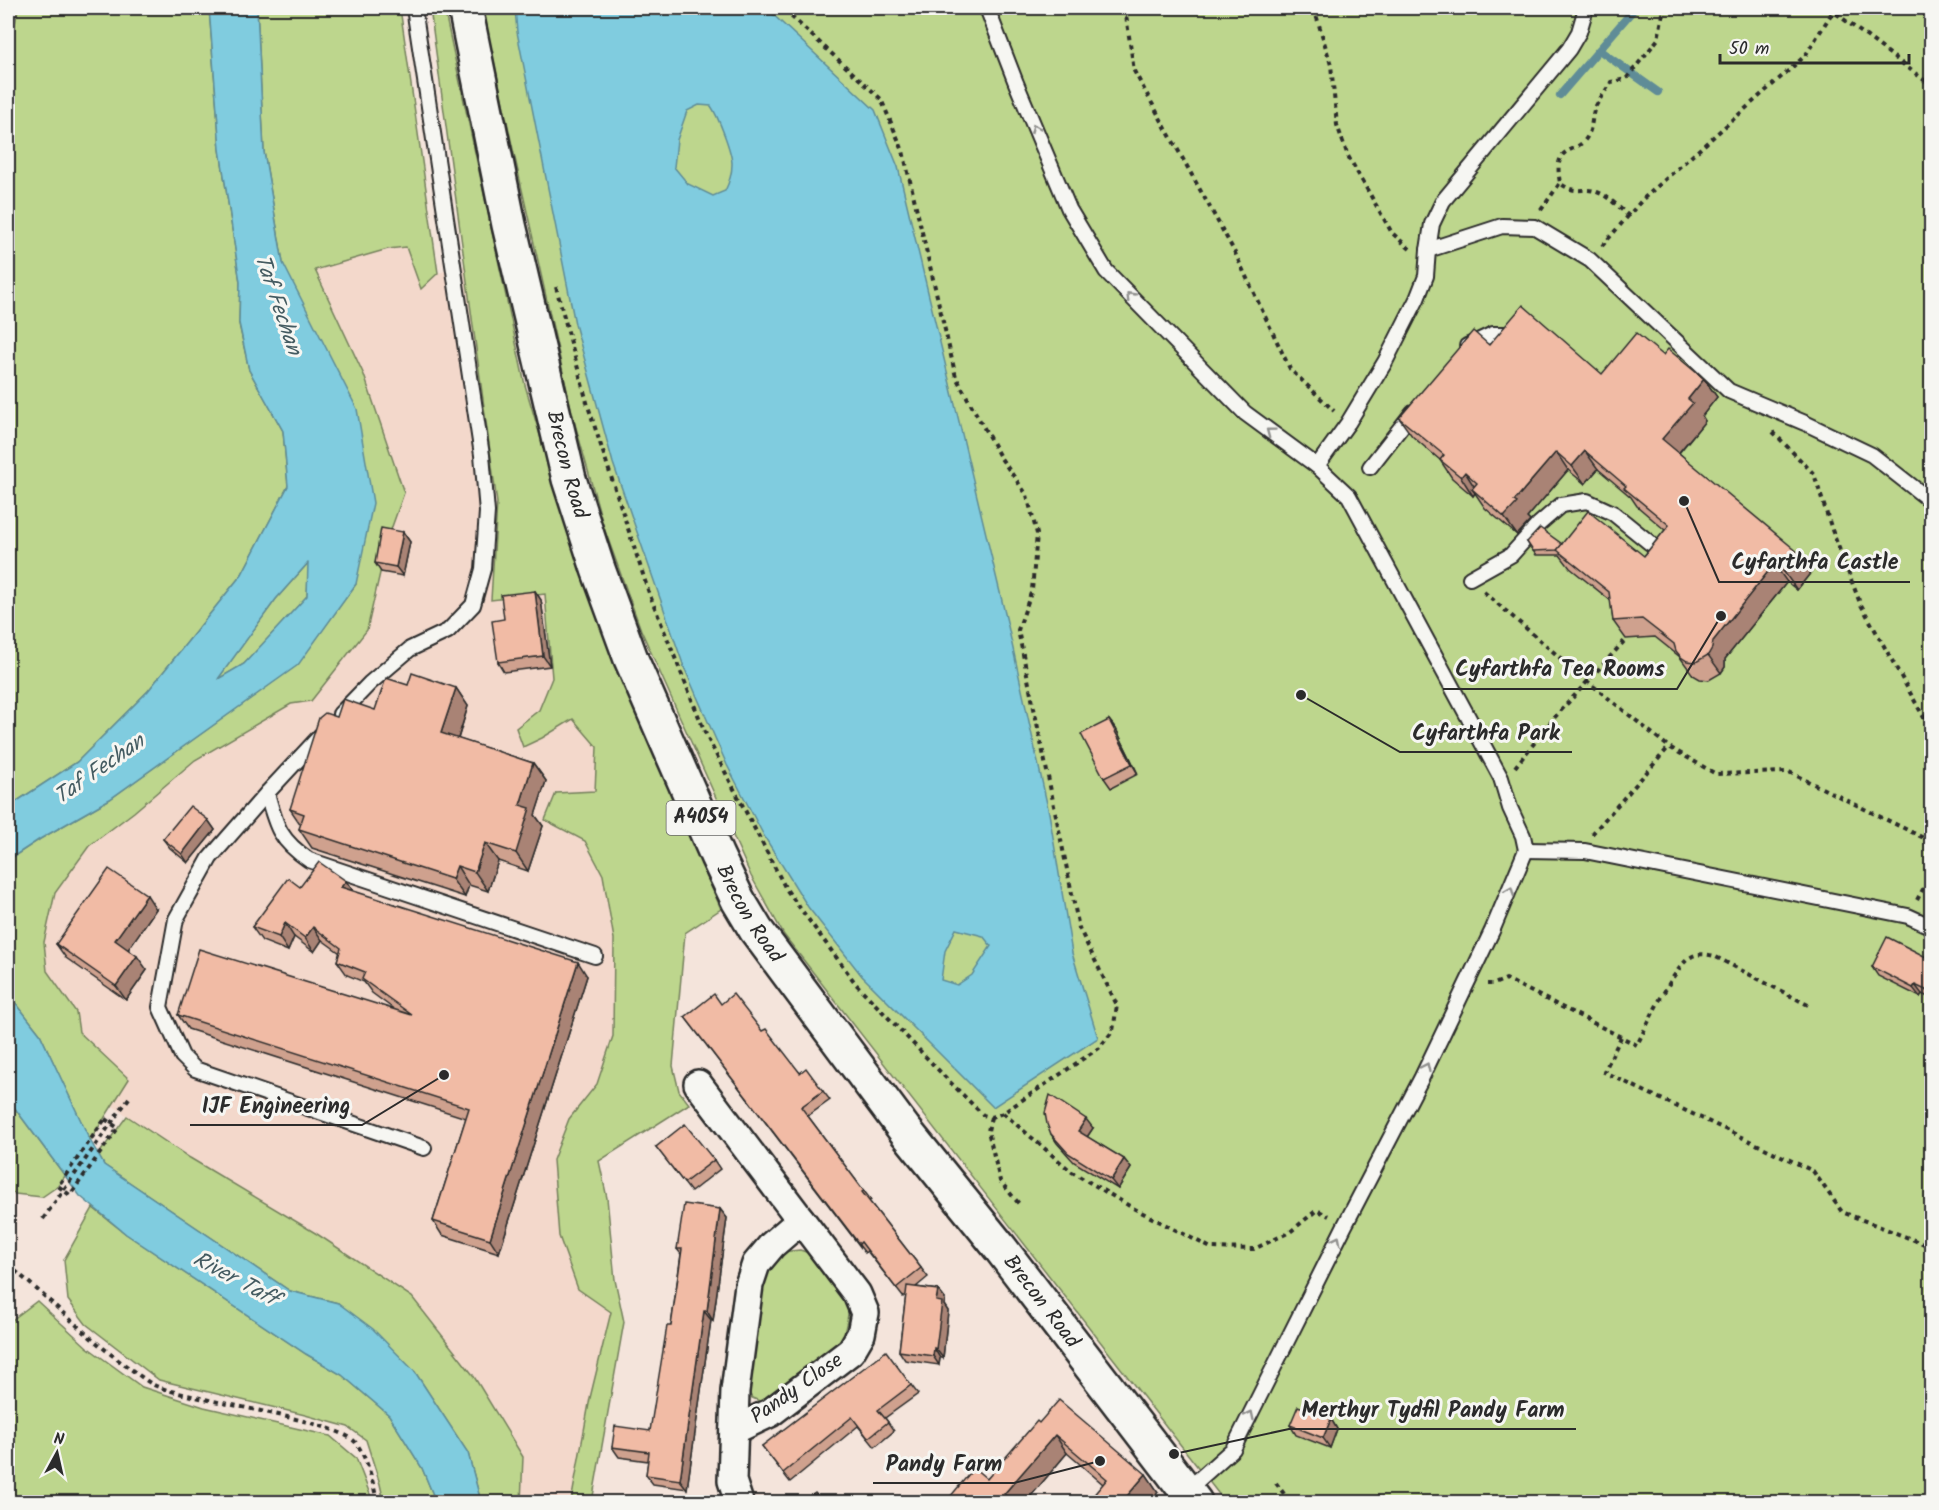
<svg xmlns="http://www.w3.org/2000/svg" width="1939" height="1510" font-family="Kalam,sans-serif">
<rect width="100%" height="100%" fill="#f4e4db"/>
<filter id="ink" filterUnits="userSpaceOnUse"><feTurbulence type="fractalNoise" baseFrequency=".0167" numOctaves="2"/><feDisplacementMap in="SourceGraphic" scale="12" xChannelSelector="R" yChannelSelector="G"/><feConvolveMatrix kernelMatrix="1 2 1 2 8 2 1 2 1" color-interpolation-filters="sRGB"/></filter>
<g filter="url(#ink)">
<polygon fill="#f3d8cb" points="406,247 421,288 438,273 465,265 497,503 491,600 545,593 552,678 539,710 516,728 523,747 542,738 573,719 597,746 595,791 545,820 585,841 603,875 614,939 613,1036 597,1085 569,1119 611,1312 590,1398 571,1502 521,1502 523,1457 473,1375 412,1297 190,1158 113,1106 128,1079 79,1032 76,1012 47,971 44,942 55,893 89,846 134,812 195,760 291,704 311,701 367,630 388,538 404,492 364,375 315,270 388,249"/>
<g fill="#bdd68d" stroke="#74805c" stroke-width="1.5">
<polygon points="18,8 209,8 220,149 240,282 239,324 249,370 283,431 288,486 242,574 148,691 77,762 8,807 8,61"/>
<polygon points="257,8 400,8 438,273 421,289 406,247 388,249 315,270 364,375 404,493 388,538 367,630 311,701 291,704 195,760 134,812 89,846 55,893 44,942 47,971 76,1012 79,1032 129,1079 90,1141 40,1034 8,993 8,860 40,839 110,799 297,665 356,584 283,263 264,152"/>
<polygon points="430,8 444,8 525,385 575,553 613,661 721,909 685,933 673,1066 679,1091 689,1104 599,1161 607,1198 615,1280 624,1322 592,1502 571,1502 590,1398 611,1312 578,1289 559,1236 553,1160 569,1119 597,1084 613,1036 614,939 603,875 585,841 545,820 556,793 595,791 597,747 573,719 542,738 523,747 516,728 539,710 552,678 545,594 491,600 497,503"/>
<polygon points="484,8 1931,8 1931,1502 1225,1502 784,935 751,876 641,630 604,528 573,417 512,145 487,29"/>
<polygon points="309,562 307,596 244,664 217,680 276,599"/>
<polygon points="8,1099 65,1176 58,1186 42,1197 15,1194 8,1189"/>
<polygon points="127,1116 190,1158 317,1234 412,1297 473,1375 523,1457 521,1502 481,1502 468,1453 415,1372 338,1303 290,1291 104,1165 98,1155"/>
<polygon points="93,1208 126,1234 306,1354 342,1375 389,1415 422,1468 436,1502 384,1502 380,1484 366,1440 348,1427 305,1415 159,1380 86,1324 68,1300 64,1260"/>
<polygon points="800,1250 818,1256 830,1270 849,1307 847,1321 843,1337 835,1350 762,1402 752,1398 747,1389 760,1282 781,1252"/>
<polygon points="37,1301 87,1347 142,1387 204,1407 330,1436 356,1458 373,1502 8,1502 8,1323"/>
</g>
<g fill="#80ccdf" stroke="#5e8c97" stroke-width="1.5" fill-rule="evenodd">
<path d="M209 8H257L264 152 283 263 357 409 373 503 356 584 298 665 110 799 40 839 8 860V807L77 762 148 691 242 574 288 486 283 431 249 370 239 323 240 282 220 149ZM308 563 307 596 244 664 218 679 276 599Z"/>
<path d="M515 8H766L875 110 898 167 1008 626 1049 813 1072 953 1098 1038 993 1107 862 976 808 907 764 836 727 765 684 667 613 463 575 324 517 32ZM699 105 711 106C718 116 732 152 732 164 732 174 729 183 725 191L713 196 688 184 674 167 677 140 687 111ZM956 929 983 936 991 946 972 975 957 985 941 980 945 951Z"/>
<polygon points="8,993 40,1034 90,1140 104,1165 290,1291 338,1303 373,1329 415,1372 468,1453 481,1502 436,1502 422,1468 389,1415 342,1375 306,1354 126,1234 80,1196 8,1099"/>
</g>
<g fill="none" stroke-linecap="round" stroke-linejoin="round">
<g stroke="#5e8c97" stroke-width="8">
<polyline points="1599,50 1658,92"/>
<polyline points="1560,95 1635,8"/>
</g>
<g stroke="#2b2b2b" stroke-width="18">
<g id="lane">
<polyline points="987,8 1016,83 1069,209 1106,271 1245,413 1317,466 1349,496 1501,778 1510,808 1523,836 1526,850 1492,931 1422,1077 1345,1225 1233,1449 1186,1491"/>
<polyline points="1428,250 1502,226 1535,227 1590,260 1729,391 1805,423 1872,455 1932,502"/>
<polyline points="1467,346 1493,334 1508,334"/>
<polyline points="1317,466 1348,423 1385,362 1417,299 1426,276 1428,250 1432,224 1443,201 1569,49 1579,32 1586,8"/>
<polyline points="1370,467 1413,412"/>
<polyline points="1470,578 1511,555 1539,524 1561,505 1587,501 1613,513 1650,543"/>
<polyline points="340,714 370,683 410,649 448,631 473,605 483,569 487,512 482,455 414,8"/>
<polyline points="321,735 267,793 210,858 176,919 160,1007 182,1056 195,1069 424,1148"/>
<path d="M267 793C276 826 279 840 309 860L595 956"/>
<polyline points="1526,850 1585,851 1908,916 1932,927"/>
</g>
</g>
<g stroke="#2b2b2b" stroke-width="32">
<g id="street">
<polyline points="698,1084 857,1294 865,1313 861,1334 851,1351 770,1413 734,1430"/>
<polyline points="739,1502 732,1481 735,1391 749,1285 756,1264 772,1245 801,1220"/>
</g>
</g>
<g stroke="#2b2b2b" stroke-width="38">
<g id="primary">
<path id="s1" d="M465 8 509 225 569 479 598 569 631 659 717 856 738 900 756 930 904 1129 1001 1249 1195 1502"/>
</g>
</g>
<g stroke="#2b2b2b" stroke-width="4" stroke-dasharray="4.5 4.5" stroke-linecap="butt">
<polyline points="1125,8 1134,71 1233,249 1290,369 1334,411"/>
<polyline points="1314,8 1331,65 1337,125 1348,156 1392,233 1410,249"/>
<polyline points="1829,8 1932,86"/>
<polyline points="1541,210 1560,183"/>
<path d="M1629 216C1619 208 1609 196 1597 192 1583 186 1576 196 1560 183 1552 139 1579 158 1589 133 1592 126 1592 117 1594 110 1598 100 1606 91 1611 82L1626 79 1658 39 1663 14 1669 8"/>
<polyline points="1602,246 1643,199 1805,56 1835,8"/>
<polyline points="556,287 588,406 649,593 707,737 786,889 856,984 947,1079 983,1115 991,1117 1003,1113 1099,1048 1113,1031 1117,1005 1079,928 1018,630 1032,590 1037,534 1027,495 1000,457 956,377 903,151 881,99 782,8"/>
<polyline points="1773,432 1814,474 1832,530 1860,603 1932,732"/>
<polyline points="1484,592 1587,681 1669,747 1716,774 1789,772 1932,842"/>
<polyline points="1515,767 1555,717 1628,637"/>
<polyline points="1592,834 1669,747"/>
<polyline points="1917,900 1932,873"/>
<path d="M1487 984H1494L1506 979 1637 1045C1647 1025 1674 966 1691 957 1698 953 1707 954 1714 956L1810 1006"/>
<polyline points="1621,1037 1604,1072 1813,1171 1842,1212 1932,1247"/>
<polyline points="1003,1113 1072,1172 1133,1208 1211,1248 1254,1249 1290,1232 1317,1210 1329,1216"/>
<polyline points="991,1117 988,1131 1000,1181 1020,1205"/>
<polygon points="105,1119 118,1128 70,1195 58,1186"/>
<polyline points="43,1219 129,1098"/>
<path d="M8 1265C49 1298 86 1337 129 1368 138 1374 147 1382 156 1386 192 1401 339 1420 356 1443 367 1457 374 1485 377 1502"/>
<polyline points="1276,1483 1290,1502"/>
</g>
<use href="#lane" stroke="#f6f6f2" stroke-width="14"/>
<use href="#street" stroke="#f6f6f2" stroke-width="27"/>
<use href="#primary" stroke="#f6f6f2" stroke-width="33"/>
</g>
<g fill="#cfa18e" stroke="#2b2b2b" stroke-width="1.5">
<polygon points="1489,345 1602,374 1663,355 1704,379 1717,397 1702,416 1705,421 1679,453 1812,571 1797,590 1787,582 1725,659 1725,667 1721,673 1709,680 1700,679 1693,675 1680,657 1655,637 1626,639 1613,621 1611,601 1570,568 1560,555 1536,555 1527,542 1562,544 1644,556 1665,530 1637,506 1631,497 1598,469 1585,484 1568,470 1527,518 1530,521 1517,535 1485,508 1475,493 1473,496 1452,478 1440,460 1412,436 1399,418"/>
<polygon points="403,532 410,542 403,576 381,572 375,563"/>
<polygon points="535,591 541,600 550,666 504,672 498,662 504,619"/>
<polygon points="408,685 456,688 468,706 458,739 533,763 546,781 535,815 543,826 528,871 498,861 488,891 469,885 465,897 312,848 299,829 301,825 290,809 337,717 375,710"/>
<polygon points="1109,720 1116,729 1138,774 1111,788 1104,778"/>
<polygon points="208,820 215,830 188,863 170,848 163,839"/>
<polygon points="300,887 353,891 587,976 499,1253 442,1235 433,1221 466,1118 188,1029 178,1015 395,1010 372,993 364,982 347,975 337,961 340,953 322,940 314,952 294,937 288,951 262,941 252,927"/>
<polygon points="156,909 128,949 147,970 126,1000 66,958 56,944"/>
<polygon points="1932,960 1932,999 1922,994 1920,997 1878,976 1872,967"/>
<polygon points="685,1017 762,1031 800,1073 823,1091 830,1100 808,1116 864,1191 871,1200 869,1201 928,1277 916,1287 938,1290 945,1299 944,1305 948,1311 943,1358 940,1358 939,1365 905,1360 899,1351 906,1295 903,1297 867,1251 865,1253"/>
<polygon points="1093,1128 1087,1137 1124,1159 1131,1168 1118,1189 1074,1162 1057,1143 1051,1134"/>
<polygon points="656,1147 714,1160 720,1169 691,1192"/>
<polygon points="720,1209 727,1218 713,1321 711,1320 687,1489 653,1484 646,1475 648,1461 619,1457 612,1447 650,1431 671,1326 681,1254 677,1249"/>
<polygon points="911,1385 918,1394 885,1418 894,1431 875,1447 858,1426 790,1482 762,1446"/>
<polygon points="1331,1419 1337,1429 1330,1448 1296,1435 1290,1425"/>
<polygon points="1039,1423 1146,1474 1158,1492 1103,1484 1067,1453 1025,1503 945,1503 987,1479"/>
</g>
<g fill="#a98374" stroke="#2b2b2b" stroke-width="1.5">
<polygon points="1704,379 1717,397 1702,416 1705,421 1675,457 1662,439 1688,399"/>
<polygon points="1585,451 1598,469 1585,484 1572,466"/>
<polygon points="1556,452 1568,470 1527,518 1530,521 1517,535 1504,517 1514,501"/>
<polygon points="1465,472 1477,491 1472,489 1475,493 1473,496 1461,477"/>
<polygon points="403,532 410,542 403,576 396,567"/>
<polygon points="1799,553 1812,571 1797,590 1784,572"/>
<polygon points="1774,564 1787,582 1725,659 1725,667 1721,673 1708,655 1713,641"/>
<polygon points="535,591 541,600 550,666 543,656"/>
<polygon points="456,688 468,706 454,751 441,733"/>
<polygon points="1109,720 1116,729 1138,774 1132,764"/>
<polygon points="533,763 546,781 535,815 543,826 528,871 516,853 520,805"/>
<polygon points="208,820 215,830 188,863 182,854"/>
<polygon points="485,843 498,861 488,891 475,872"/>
<polygon points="457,866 469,885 465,897 452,879"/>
<polygon points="346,881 356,895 341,887"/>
<polygon points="147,895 156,909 125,954 115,940"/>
<polygon points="285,923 294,937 288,951 279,937"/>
<polygon points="313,927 322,940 314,952 305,938"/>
<polygon points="137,956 147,970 126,1000 116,986"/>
<polygon points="578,962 587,976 499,1253 490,1239"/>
<polygon points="1915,985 1922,994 1920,997 1913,988"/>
<polygon points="1086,1119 1093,1128 1085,1140 1078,1131"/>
<polygon points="1124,1159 1131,1168 1118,1189 1111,1180"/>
<polygon points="720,1209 727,1218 713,1321 707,1311"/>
<polygon points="938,1290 945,1299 944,1305 948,1311 943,1358 936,1349 936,1301"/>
<polygon points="704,1311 711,1320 687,1489 680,1480"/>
<polygon points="934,1348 940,1358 939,1365 933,1356"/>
<polygon points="1331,1419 1337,1429 1330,1448 1323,1438"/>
<polygon points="1055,1435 1067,1453 1025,1503 1007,1503 1004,1494"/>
<polygon points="1146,1474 1158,1492 1150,1503 1121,1503"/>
</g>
<g fill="#f1bba5" stroke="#2b2b2b" stroke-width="1.5">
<polygon points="1523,305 1602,374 1636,333 1663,355 1668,349 1704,379 1688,399 1693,403 1662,439 1799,553 1784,572 1774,564 1713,641 1712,648 1708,655 1696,662 1687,661 1681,657 1676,651 1674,644 1642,619 1613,621 1609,592 1557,550 1588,511 1644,556 1669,525 1624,488 1626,486 1585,451 1572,466 1556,452 1514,501 1517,503 1504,517 1472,489 1477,483 1465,472 1461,477 1440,460 1444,455 1399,418 1473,331 1489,345"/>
<polygon points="381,528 403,532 396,567 375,563"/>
<polygon points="1540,528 1562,544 1557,550 1533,551 1527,542"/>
<polygon points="535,591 543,656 498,662 492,621 504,619 501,595"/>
<polygon points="412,673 456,688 441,733 533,763 520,805 530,808 516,853 485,843 475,872 457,866 452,879 299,829 304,814 290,809 319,718 325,713 337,717 343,699 375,710 386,678 408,685"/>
<polygon points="1109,720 1132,764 1104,778 1081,734"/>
<polygon points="190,806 208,820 182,854 163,839"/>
<polygon points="319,862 346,881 341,887 578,962 490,1239 433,1221 469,1108 178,1015 199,949 412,1015 362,979 365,972 337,961 341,948 313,927 305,938 285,923 279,937 252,927 288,878 300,887"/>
<polygon points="109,869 147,895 115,940 137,956 116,986 56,944"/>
<polygon points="1887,937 1932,960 1932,993 1915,985 1913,988 1872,967"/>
<polygon points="714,994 721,1004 733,994 762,1031 766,1029 800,1073 806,1068 823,1091 801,1107 864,1191 862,1192 921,1268 896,1288 861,1242 859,1244 685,1017"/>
<polygon points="1050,1095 1086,1119 1078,1131 1124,1159 1111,1180 1068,1153 1051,1134 1047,1124 1045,1113"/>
<polygon points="685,1124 714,1160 684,1183 656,1147"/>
<polygon points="684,1204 720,1209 707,1311 704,1311 680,1480 646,1475 649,1452 612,1447 615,1426 650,1431 667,1326 671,1326 682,1249 677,1249"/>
<polygon points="907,1286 938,1290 936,1301 942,1302 936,1349 934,1348 933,1356 899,1351"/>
<polygon points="886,1351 911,1385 878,1410 888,1422 868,1438 852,1417 783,1473 762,1446"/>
<polygon points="1059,1400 1146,1474 1121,1503 1087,1503 1107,1479 1055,1435 1004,1494 1010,1499 1007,1503 945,1503 974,1468 987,1479 1037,1421 1039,1423"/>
<polygon points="1298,1406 1331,1419 1323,1438 1290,1425"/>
<polygon points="815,1493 823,1503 802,1503"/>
</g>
<defs><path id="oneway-chevron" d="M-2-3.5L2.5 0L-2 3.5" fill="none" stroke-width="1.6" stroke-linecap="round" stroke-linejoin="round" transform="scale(1.5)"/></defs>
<g stroke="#90908e">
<use href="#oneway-chevron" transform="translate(1035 128) rotate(-113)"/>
<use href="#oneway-chevron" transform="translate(1130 296) rotate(-134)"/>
<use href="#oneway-chevron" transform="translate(1270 432) rotate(-143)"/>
<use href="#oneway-chevron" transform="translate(1510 891) rotate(-67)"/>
<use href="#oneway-chevron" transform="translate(1426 1067) rotate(-65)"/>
<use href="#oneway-chevron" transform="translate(1337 1240) rotate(-63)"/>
<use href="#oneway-chevron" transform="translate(1250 1415) rotate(-64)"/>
</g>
</g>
<g text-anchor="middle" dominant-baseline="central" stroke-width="6" stroke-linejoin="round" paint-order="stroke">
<rect fill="#f6f6f2" stroke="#686867" stroke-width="1.5" x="666.5" y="801" width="69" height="34" rx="4.5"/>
<g font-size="20" font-weight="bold" fill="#2b2b2b">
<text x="701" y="818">A4054</text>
</g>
<g font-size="21" fill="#2b2b2b" stroke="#f6f6f2">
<text stroke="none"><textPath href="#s1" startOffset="468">Brecon Road</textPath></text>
<text stroke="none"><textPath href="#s1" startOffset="954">Brecon Road</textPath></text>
<text stroke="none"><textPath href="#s1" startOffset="1440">Brecon Road</textPath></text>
<text transform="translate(797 1389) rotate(-35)">Pandy Close</text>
</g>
<g font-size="22" font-style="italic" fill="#445b61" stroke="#f6f6f2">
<text transform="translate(277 305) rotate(71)">Taf Fechan</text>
<text transform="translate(100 770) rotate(-35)">Taf Fechan</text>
<text transform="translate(235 1280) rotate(28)">River Taff</text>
</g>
</g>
<path fill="none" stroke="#2b2b2b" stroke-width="2" d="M1684 501L1719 582H1910M1721 616L1677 689H1443M1301 695L1400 752H1572M444 1075L362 1125H190M1174 1454L1289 1429H1576M1100 1461L1014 1483H873"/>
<g fill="#2b2b2b" stroke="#f6f6f2" stroke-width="2">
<circle cx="1684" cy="501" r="6"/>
<circle cx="1721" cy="616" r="6"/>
<circle cx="1301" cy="695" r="6"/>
<circle cx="444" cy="1075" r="6"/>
<circle cx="1174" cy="1454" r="6"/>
<circle cx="1100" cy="1461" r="6"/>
</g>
<g font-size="22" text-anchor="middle" font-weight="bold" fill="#2b2b2b" stroke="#f6f6f2" stroke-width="6" stroke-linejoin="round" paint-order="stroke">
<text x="1815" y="569">Cyfarthfa Castle</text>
<text x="1560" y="676">Cyfarthfa Tea Rooms</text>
<text x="1486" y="740">Cyfarthfa Park</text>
<text x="276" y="1113">IJF Engineering</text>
<text x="1433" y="1417">Merthyr Tydfil Pandy Farm</text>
<text x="944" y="1471">Pandy Farm</text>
</g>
<rect width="1939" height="1510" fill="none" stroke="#f6f6f2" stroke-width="30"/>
<rect x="15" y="15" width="1909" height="1480" fill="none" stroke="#2b2b2b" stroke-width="2" filter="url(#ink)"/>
<g transform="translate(57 1453) rotate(8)" stroke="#f6f6f2" stroke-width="4.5" paint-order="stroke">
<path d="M0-4.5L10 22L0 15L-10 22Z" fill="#2b2b2b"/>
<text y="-9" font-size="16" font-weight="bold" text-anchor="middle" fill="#2b2b2b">N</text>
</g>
<path d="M1720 54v9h189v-9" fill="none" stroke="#2b2b2b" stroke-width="3"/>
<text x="1729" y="54" font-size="18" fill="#2b2b2b" stroke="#f6f6f2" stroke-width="4.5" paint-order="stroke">50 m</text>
</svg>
